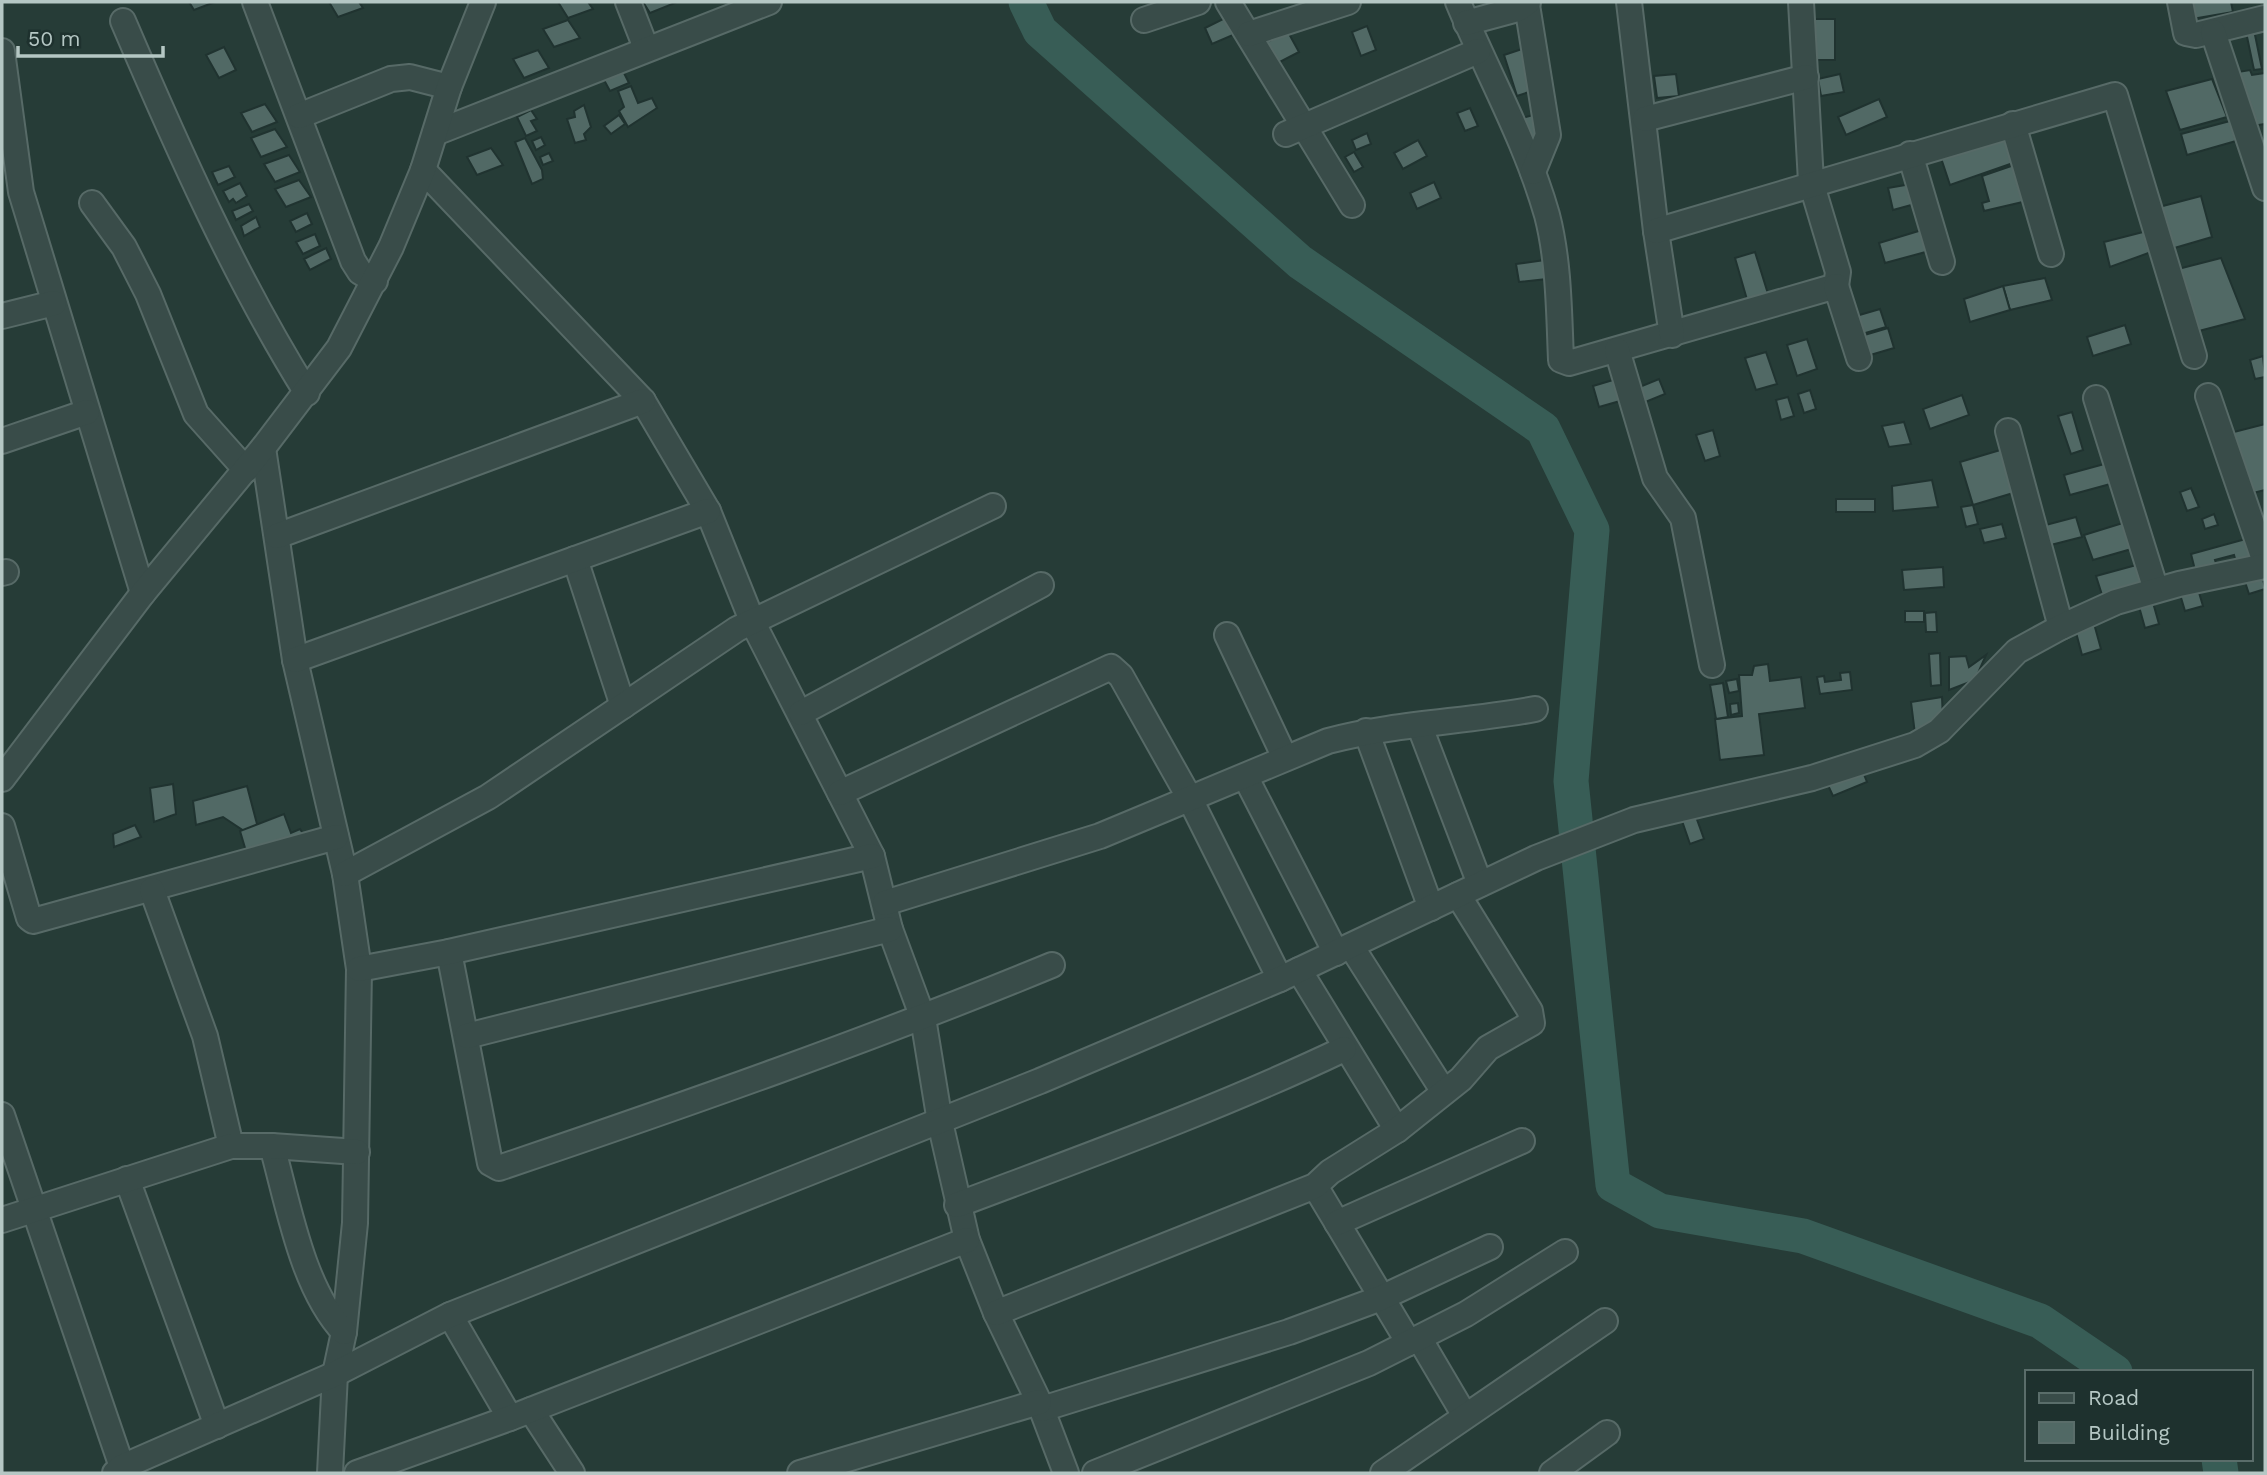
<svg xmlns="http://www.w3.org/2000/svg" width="2267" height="1475" font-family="'Work Sans',sans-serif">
<rect width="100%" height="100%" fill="#263c37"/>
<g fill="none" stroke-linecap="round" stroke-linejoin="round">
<g stroke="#385d56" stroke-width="35">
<polyline points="1026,2 1040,31 1300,262 1543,429 1592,530 1571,781 1613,1185 1660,1211 1803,1236 2040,1321 2115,1372"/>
<polyline points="2219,1459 2221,1473"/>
</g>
</g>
<g fill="#516965" stroke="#203330" stroke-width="2">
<polygon points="189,2 215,2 194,10"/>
<polygon points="329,2 359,2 363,8 338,17"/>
<polygon points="558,2 588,2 593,9 568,18"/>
<polygon points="643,2 674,2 675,3 650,13"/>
<polygon points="2189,2 2231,2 2233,12 2192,19"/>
<polygon points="1225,18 1233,35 1212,44 1205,28"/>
<polygon points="1813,19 1835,19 1835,60 1814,60"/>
<polygon points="568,20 580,38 554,47 543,29"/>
<polygon points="1367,26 1376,50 1361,56 1352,32"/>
<polygon points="2254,30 2262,69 2254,70 2246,32"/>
<polygon points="1288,32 1299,52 1274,65 1263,44"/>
<polygon points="224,47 236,70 219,78 206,55"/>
<polygon points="1522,49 1535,90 1517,96 1504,55"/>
<polygon points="538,50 549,68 524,78 513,59"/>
<polygon points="2250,70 2252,75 2265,73 2265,124 2245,127 2238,72"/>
<polygon points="623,71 629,83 610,91 604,80"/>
<polygon points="1676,74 1679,96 1657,98 1654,76"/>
<polygon points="1840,74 1844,92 1821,96 1818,79"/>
<polygon points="2212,79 2227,117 2180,130 2166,91"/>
<polygon points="631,86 638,103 652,98 657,108 628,127 619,111 624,107 618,91"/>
<polygon points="1879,99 1887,117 1846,135 1838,117"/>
<polygon points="265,104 277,122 252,132 241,113"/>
<polygon points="584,105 591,127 584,134 586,140 575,143 567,119 575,117 574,111"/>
<polygon points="1470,108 1478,126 1465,131 1457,113"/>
<polygon points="531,110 537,119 531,121 537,131 526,136 517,117"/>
<polygon points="1537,114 1545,141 1529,145 1522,118"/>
<polygon points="619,115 625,124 611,134 604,126"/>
<polygon points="2230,121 2236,141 2187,155 2181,134"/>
<polygon points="275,129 287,147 261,157 251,138"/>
<polygon points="1367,133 1371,144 1356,150 1352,140"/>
<polygon points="2006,135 2016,162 1950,185 1940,155"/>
<polygon points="541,137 545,145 536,150 532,141"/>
<polygon points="525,138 542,170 543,179 532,184 515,142"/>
<polygon points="1418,140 1427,156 1403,169 1394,153"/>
<polygon points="491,148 503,165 477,175 467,157"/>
<polygon points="1354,152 1363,167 1354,172 1345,157"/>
<polygon points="549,153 553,161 543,165 540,157"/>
<polygon points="289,155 300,172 275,182 264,164"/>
<polygon points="2017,164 2027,201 1984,211 1982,203 1989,201 1982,176"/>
<polygon points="229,166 235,177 218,185 212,172"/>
<polygon points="299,180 311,197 286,207 275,189"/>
<polygon points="1434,182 1441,198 1417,209 1410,193"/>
<polygon points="240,183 247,196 236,203 233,199 229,202 223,191"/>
<polygon points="1911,184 1915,204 1893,210 1888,188"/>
<polygon points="2201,196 2212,237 2171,249 2159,207"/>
<polygon points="249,204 253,211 236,220 232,211"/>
<polygon points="307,213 312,224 296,232 290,221"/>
<polygon points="256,217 260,227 244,236 241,226"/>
<polygon points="1922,230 1933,250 1885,263 1879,243"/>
<polygon points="2147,231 2154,251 2110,267 2104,242"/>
<polygon points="315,234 320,246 303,254 296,242"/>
<polygon points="326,248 331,259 310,270 304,259"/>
<polygon points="1755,252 1769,297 1748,303 1735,258"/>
<polygon points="2221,258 2245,319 2195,332 2178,269"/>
<polygon points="1545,260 1547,279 1519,282 1516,264"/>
<polygon points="2045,278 2052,300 2010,310 2003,286"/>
<polygon points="2003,286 2010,310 1970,322 1964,299"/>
<polygon points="1880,309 1886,327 1862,334 1856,316"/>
<polygon points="2125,325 2131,344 2093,356 2087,337"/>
<polygon points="1888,328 1894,348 1867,356 1861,336"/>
<polygon points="1807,339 1817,369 1797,376 1787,345"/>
<polygon points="1766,352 1777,384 1756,390 1745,358"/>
<polygon points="2263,356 2265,377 2255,379 2250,360"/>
<polygon points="1659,379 1665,394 1643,403 1637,388"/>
<polygon points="1613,380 1620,401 1599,407 1593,386"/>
<polygon points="1810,390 1816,409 1804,413 1798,394"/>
<polygon points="1962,395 1969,415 1930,429 1923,409"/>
<polygon points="1788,397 1794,416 1781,420 1776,400"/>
<polygon points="2072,412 2083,450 2071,454 2058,416"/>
<polygon points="1904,422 1911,444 1889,447 1882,426"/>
<polygon points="2265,424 2265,490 2245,495 2230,433"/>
<polygon points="1713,430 1720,456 1705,461 1696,435"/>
<polygon points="2007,448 2020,491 1973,505 1960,462"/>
<polygon points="2108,463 2114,483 2070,495 2064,475"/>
<polygon points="1932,480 1938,507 1893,511 1892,486"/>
<polygon points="2191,488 2199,507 2187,511 2180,492"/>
<rect x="1836" y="499" width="39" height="13"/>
<polygon points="1973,505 1978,524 1966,527 1961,507"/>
<polygon points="2214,514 2218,525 2205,529 2202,519"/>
<polygon points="2076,517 2082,537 2043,547 2038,527"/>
<polygon points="2126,522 2135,548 2093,560 2084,535"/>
<polygon points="2002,524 2006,538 1984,543 1980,529"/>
<polygon points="2253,537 2260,562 2238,569 2234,555 2215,560 2218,569 2196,574 2191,554"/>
<polygon points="2140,564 2146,586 2103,598 2096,576"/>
<polygon points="1943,567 1944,587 1904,590 1902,570"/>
<polygon points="2261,567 2265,589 2249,594 2242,573"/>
<polygon points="2197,586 2203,606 2185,611 2179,591"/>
<polygon points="2152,599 2159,624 2145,628 2138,603"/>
<rect x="1905" y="611" width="19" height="11"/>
<polygon points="1936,612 1937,632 1926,632 1925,613"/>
<polygon points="2093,620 2101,649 2082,655 2074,625"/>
<polygon points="1940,653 1941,685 1931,686 1929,654"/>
<polygon points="1986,655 1975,680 1949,690 1949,657 1966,656 1969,667"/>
<polygon points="1768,664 1770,681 1801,677 1805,708 1759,714 1764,755 1720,760 1715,719 1742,716 1739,675 1752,675 1754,666"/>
<polygon points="1850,672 1852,690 1820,694 1817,677 1824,676 1825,682 1841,680 1840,673"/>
<polygon points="1737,679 1739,691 1729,693 1726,681"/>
<polygon points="1723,683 1728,717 1716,719 1710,685"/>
<polygon points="1942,697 1943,720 1915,734 1911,702"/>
<polygon points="1738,703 1739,713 1731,715 1730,704"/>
<polygon points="1861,767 1867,782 1833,796 1826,781"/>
<polygon points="173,784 176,814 154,822 150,788"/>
<polygon points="247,786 262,843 223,817 196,825 193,801"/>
<polygon points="284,814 291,833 300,829 304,835 248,858 240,831"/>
<polygon points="1695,814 1704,839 1690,844 1681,818"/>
<polygon points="135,825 141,837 114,847 113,834"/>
</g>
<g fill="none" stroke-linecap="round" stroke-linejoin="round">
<g stroke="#576a67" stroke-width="28">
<g id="minor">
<polyline points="255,2 353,261 360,272 375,281"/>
<polyline points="628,2 646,48"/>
<polyline points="1228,2 1352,205"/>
<path d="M1458 2C1487 72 1526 141 1547 215 1559 261 1559 313 1561 360L1569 363 1836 286 1838 272 1811 182 1801 2"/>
<polyline points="1629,2 1656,231 1672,335"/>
<polyline points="2180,2 2186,33 2196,35 2265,18"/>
<polyline points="1527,5 1548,135 1533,172"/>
<polyline points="1144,20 1198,2"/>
<path d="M123 21C177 147 234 276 307 393"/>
<polyline points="1466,23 1518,9 1528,2"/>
<polyline points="2213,32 2265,188"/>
<polyline points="1249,34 1348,2"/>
<polyline points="2,51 21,192 143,593"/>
<polyline points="299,116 391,79 410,77 449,87"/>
<polyline points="1645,119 1806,77"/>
<polyline points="2013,124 2051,254"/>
<polyline points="435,133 769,2"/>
<polyline points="1286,134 1478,51"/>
<polyline points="1910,154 1942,262"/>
<polyline points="423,170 643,401 708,511 753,623 872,856 890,929 923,1018 940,1122 967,1240 996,1313 1039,1402 1066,1473"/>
<polyline points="92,203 124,247 148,294 196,414 246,470"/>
<polyline points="1656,231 2115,95 2194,356"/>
<polyline points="1836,286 1859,358"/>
<polyline points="2,316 54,303"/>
<polyline points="1617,350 1655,478 1683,518 1712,665"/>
<polyline points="2208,396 2265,562"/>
<polyline points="2096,398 2156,590"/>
<polyline points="2008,431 2061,627"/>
<polyline points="2,441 87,412"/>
<polyline points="263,448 295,660 345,874 359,969 355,1223 344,1332 335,1374 330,1473"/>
<polyline points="277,536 643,401"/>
<polyline points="575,559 623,706"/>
<polyline points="2,573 6,572"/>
<polyline points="1227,635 1285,758"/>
<polyline points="295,660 708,511"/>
<polyline points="801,713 1041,585"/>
<polyline points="1420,727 1480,884"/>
<polyline points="1366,731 1431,908"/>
<polyline points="1246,778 1336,953"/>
<polyline points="2,779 143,593 263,448 339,348 391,247 423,170 449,87 483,2"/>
<polyline points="840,793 1111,667 1121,676 1189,797 1280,979"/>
<polyline points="2,826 29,918 33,921 336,837"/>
<polyline points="345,874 488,797 737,629 993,506"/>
<polyline points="152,890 205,1036 231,1146"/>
<path d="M885 903 1100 836 1328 741C1395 723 1466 722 1535 709"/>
<polyline points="1351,946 1444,1092"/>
<path d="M449 952 490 1163 499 1168C685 1105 870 1040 1052 965"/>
<polyline points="359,969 449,952 872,856"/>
<polyline points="1299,970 1397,1130"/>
<polyline points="467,1036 890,929"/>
<polyline points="2,1115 122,1467"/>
<path d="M272 1146C288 1203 302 1288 344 1332"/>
<polyline points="127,1179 217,1426"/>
<polyline points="1315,1186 1409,1343"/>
<path d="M957 1205C1087 1156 1218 1109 1344 1049"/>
<polyline points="2,1220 231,1146 272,1146 357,1152"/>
<polyline points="1337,1223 1522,1141"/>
<polyline points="996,1313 1315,1186 1330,1172 1397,1130 1461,1079 1488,1048 1532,1023 1530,1011 1458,895"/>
<polyline points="450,1315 510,1418"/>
<polyline points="1419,1338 1465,1416"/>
<polyline points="1042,1409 1289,1332 1381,1298 1490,1247"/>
<polyline points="531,1410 572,1473"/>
<polyline points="115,1473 122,1467 335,1374 450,1315 1040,1081 1280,979 1536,858 1634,820 1812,778 1915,745 1939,731 2017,651 2061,627 2116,602 2179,584 2265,566"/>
<polyline points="357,1473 510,1418 967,1240"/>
<polyline points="800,1473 1039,1402"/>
<polyline points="1095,1473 1369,1363 1466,1314 1565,1252"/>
<polyline points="1383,1473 1605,1321"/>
<polyline points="1552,1473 1607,1433"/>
</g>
</g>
<use href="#minor" stroke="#394c49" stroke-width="24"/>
</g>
<rect width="2267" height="1475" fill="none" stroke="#b5c7c4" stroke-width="7"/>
<rect x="2025" y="1370" width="228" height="91" fill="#1e312e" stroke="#5a6d6a" stroke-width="2"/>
<rect x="2039" y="1393" width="35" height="10" fill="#394c49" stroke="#5a6d6a" stroke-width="2"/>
<text x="2088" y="1405" font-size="21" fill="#b5c7c4">Road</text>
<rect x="2039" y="1422" width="35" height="21" fill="#516965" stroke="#5a6d6a" stroke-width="2"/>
<text x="2088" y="1440" font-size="21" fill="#b5c7c4">Building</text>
<path d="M18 46v10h145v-10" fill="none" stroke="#b5c7c4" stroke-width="3.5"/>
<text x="28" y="46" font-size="21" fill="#b5c7c4" stroke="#1e312e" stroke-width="5" paint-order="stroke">50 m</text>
</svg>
